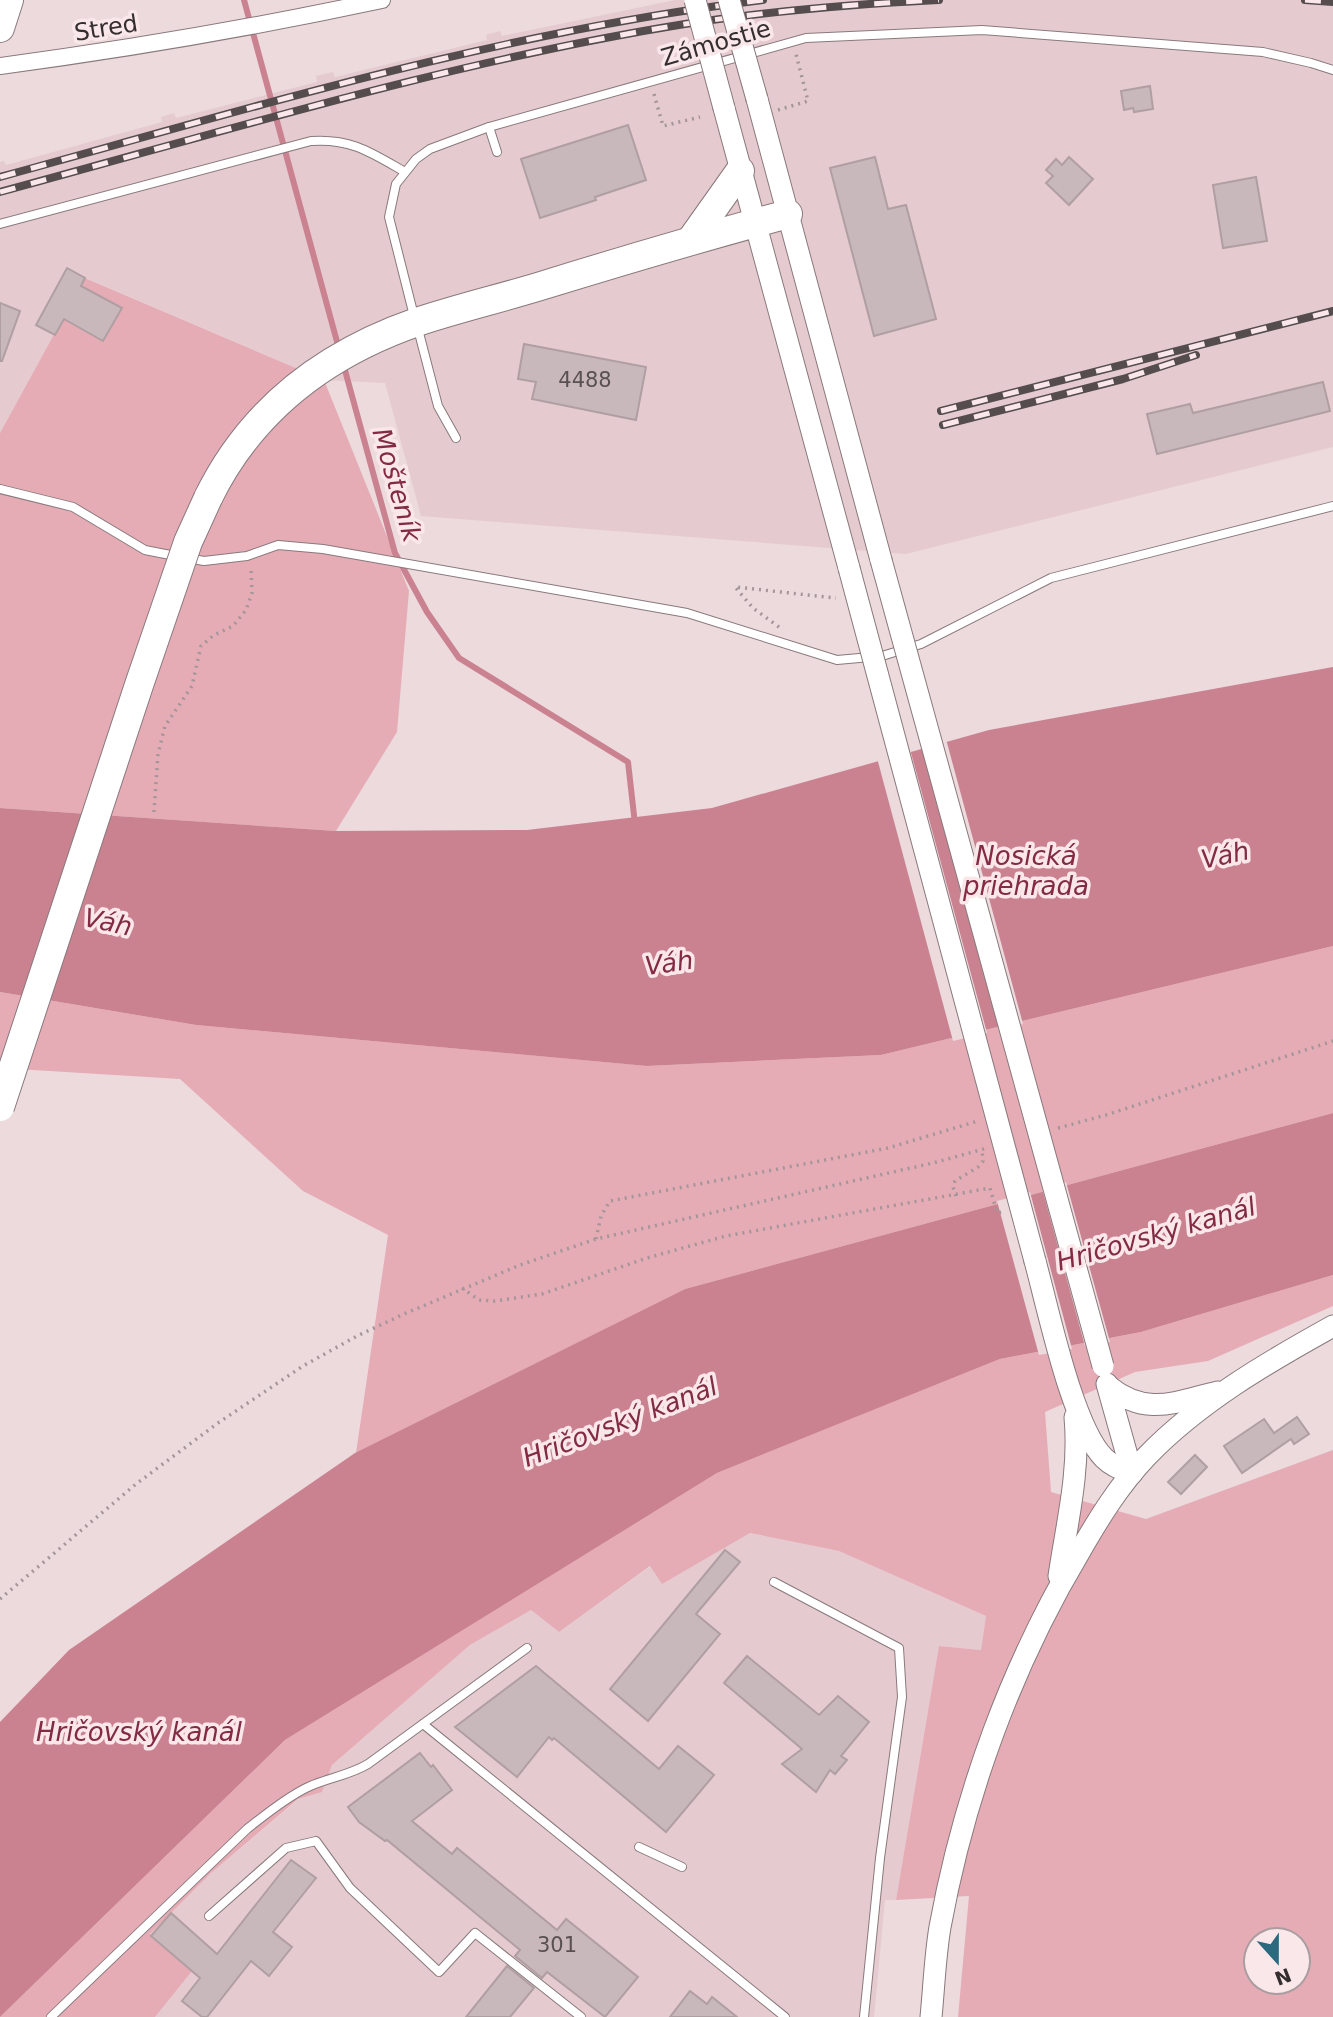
<svg xmlns="http://www.w3.org/2000/svg" width="1333" height="2017" font-family="'DejaVu Sans',sans-serif">
<rect width="100%" height="100%" fill="#ecdadd"/>
<g fill="#e5cbcf">
<polygon points="675,0 1333,0 1333,447 906,554 421,516 385,383 324,380 86,278 0,433 0,162 4,161 6,165 162,122 161,117 174,113 176,118 317,82 316,76 333,72 335,77 487,40 486,35 500,31 502,36"/>
<polygon points="750,1533 839,1551 986,1616 981,1650 939,1646 896,1900 885,1900 874,2017 155,2017 191,1971 149,1935 211,1873 299,1799 322,1791 332,1765 470,1645 531,1610 559,1632 651,1566 662,1583"/>
</g>
<g fill="#e5acb6" fill-rule="evenodd">
<polygon points="85,278 324,380 409,591 397,732 336,831 0,808 0,433"/>
<polygon points="1333,946 1333,1113 685,1289 356,1453 388,1235 303,1191 180,1079 0,1068 0,992 196,1025 648,1066 881,1055"/>
<path d="M1333 1275V1306L1208 1361 1135 1372 1045 1412 1051 1492 1146 1519 1333 1450V2017H958L969 1896 896 1900 939 1646 981 1650 986 1616 839 1551 750 1533 662 1584 650 1566 559 1632 531 1610 470 1645 332 1765 322 1792 298 1799 211 1873 150 1934 192 1971 155 2017H0L285 1740 717 1473 1000 1359 1141 1332ZM1256 1940H1298V1982H1256Z"/>
</g>
<g fill="#ca8290">
<polygon points="1333,667 1333,946 881,1055 647,1066 196,1025 0,992 0,808 336,831 527,830 712,808 989,730"/>
<polygon points="1333,1113 1333,1275 1141,1332 1000,1359 717,1473 285,1740 0,2017 0,1722 69,1650 355,1453 685,1289"/>
</g>
<g fill="#ecdadd">
<polygon points="946,739 1023,1024 999,1030 922,746"/>
<polygon points="910,749 987,1033 953,1041 877,758"/>
<polygon points="1066,1182 1110,1342 1085,1346 1042,1188"/>
<polygon points="1030,1192 1072,1349 1039,1355 997,1201"/>
</g>
<g fill="none" stroke-linecap="round" stroke-linejoin="round">
<g stroke="#ca8290" stroke-width="6">
<polyline points="244,0 339,349"/>
<polyline points="343,363 395,553 427,612 459,658 628,762 635,824"/>
</g>
</g>
<g fill="#c9b8bb" stroke="#b09fa2" stroke-width="2">
<polygon points="1150,86 1153,109 1134,112 1133,108 1124,110 1121,91"/>
<polygon points="628,125 646,180 595,197 596,200 540,218 521,159"/>
<polygon points="875,157 888,209 906,205 936,319 874,336 830,168"/>
<polygon points="1069,157 1093,179 1069,205 1046,183 1053,176 1046,170 1056,159 1062,165"/>
<polygon points="1256,177 1267,241 1223,248 1213,185"/>
<polygon points="67,268 85,278 81,286 122,308 103,341 64,319 55,335 36,325"/>
<polygon points="0,303 20,311 2,361 0,361"/>
<polygon points="524,344 646,367 636,420 532,399 536,382 518,379"/>
<polygon points="1323,382 1330,411 1157,454 1147,414 1190,404 1193,413"/>
<polygon points="1297,1417 1309,1434 1294,1444 1291,1439 1242,1473 1224,1446 1264,1419 1274,1433"/>
<polygon points="1195,1455 1207,1467 1181,1494 1168,1482"/>
<polygon points="725,1550 740,1562 696,1614 720,1634 648,1721 610,1689"/>
<polygon points="747,1656 819,1715 838,1696 869,1722 841,1756 847,1760 835,1774 830,1770 816,1792 782,1764 802,1749 724,1683"/>
<polygon points="536,1666 659,1769 678,1746 714,1775 666,1832 554,1738 552,1740 549,1737 517,1777 455,1727"/>
<polygon points="420,1753 431,1767 433,1765 452,1790 412,1821 452,1854 457,1848 557,1930 566,1919 638,1977 605,2017 547,1972 542,1978 515,1956 520,1950 387,1840 385,1841 359,1822 348,1807"/>
<polygon points="291,1860 316,1878 273,1932 292,1947 269,1976 251,1961 207,2017 202,2017 182,2001 200,1978 151,1936 171,1913 217,1954"/>
<polygon points="507,1966 534,1988 510,2017 466,2017"/>
<polygon points="690,1991 707,2004 712,1997 737,2017 670,2017"/>
</g>
<g fill="none" stroke-linecap="round" stroke-linejoin="round">
<g stroke="#89797c" stroke-width="10">
<g id="lane">
<polyline points="489,127 497,152"/>
<path d="M0 224 311 141C351 138 372 153 405 172"/>
<polyline points="414,316 389,217 396,184 416,159 430,149 489,127 806,38 982,30 1263,52 1311,63 1333,70"/>
<polyline points="418,329 438,406 456,438"/>
<polyline points="0,489 73,507 145,550 160,553 204,561 247,556 278,545 323,549 687,613 837,660 882,656 921,644 1051,578 1333,506"/>
<polyline points="774,1582 899,1648 902,1697 880,1858 864,2017"/>
<polyline points="423,1724 785,2017"/>
<polyline points="639,1847 682,1867"/>
<polyline points="209,1916 286,1848 316,1841 350,1888 439,1972 475,1933 581,2017"/>
<path d="M51 2017 247 1829C265 1815 284 1799 306 1788 326 1778 348 1776 368 1764L527 1648"/>
</g>
</g>
<g stroke="#89797c" stroke-width="18">
<path id="street" d="M0 66C128 49 256 27 382 0"/>
</g>
<g stroke="#89797c" stroke-width="23">
<g id="secondary">
<polyline points="757,99 881,560"/>
<polyline points="724,108 849,568"/>
<path d="M1035 1261C1048 1308 1072 1426 1104 1458 1111 1465 1122 1470 1132 1473"/>
<polyline points="1107,1384 1132,1473"/>
<path d="M1108 1386C1146 1417 1175 1402 1218 1392"/>
<path d="M1059 1576C1067 1522 1080 1472 1075 1417"/>
<path d="M931 2017C934 1987 935 1957 940 1927 964 1796 1011 1666 1080 1551 1099 1518 1120 1484 1147 1456 1199 1402 1268 1362 1333 1326"/>
</g>
</g>
<g stroke="#89797c" stroke-width="30">
<g id="highway">
<polyline points="0,28 9,0"/>
<polyline points="691,240 740,171"/>
<path d="M208 498C251 410 325 354 417 322 459 308 502 298 544 285 625 260 707 236 788 214"/>
</g>
</g>
<g stroke="#a39598" stroke-width="3.5" stroke-dasharray="2 5" stroke-linecap="butt">
<polyline points="654,94 663,126 700,117"/>
<polyline points="778,110 808,101 796,54"/>
<polyline points="779,627 753,608 735,587 836,598"/>
<polyline points="154,812 158,754 165,726 192,686 201,646 214,635 233,626 246,610 252,593 251,568"/>
<polyline points="1058,1128 1106,1115 1333,1041"/>
<polyline points="956,1196 953,1187 955,1181 978,1167 983,1161 982,1150"/>
<polyline points="596,1239 601,1216 610,1201 888,1148 978,1121"/>
<polyline points="462,1288 479,1300 495,1301 542,1294 647,1258 726,1236 990,1188 997,1213 1001,1212"/>
<polyline points="0,1599 136,1484 218,1423 303,1366 357,1336 404,1314 520,1265 596,1239 933,1163 987,1148"/>
</g>
<use href="#lane" stroke="#fff" stroke-width="8"/>
<use href="#street" stroke="#fff" stroke-width="16"/>
<use href="#secondary" stroke="#fff" stroke-width="21"/>
<use href="#highway" stroke="#fff" stroke-width="28"/>
<g stroke="#544c4d" stroke-width="8">
<g id="rail">
<polyline points="1305,0 1333,2"/>
<path d="M0 177C251 108 504 31 763 0"/>
<path d="M0 192C226 131 453 61 685 24 769 11 854 4 939 0"/>
<polyline points="941,411 1333,311"/>
<polyline points="943,425 1123,379 1196,355"/>
</g>
</g>
<use href="#rail" stroke="#f9e7ea" stroke-width="5" stroke-dasharray="16" stroke-linecap="butt"/>
<g stroke="#89797c" stroke-width="23" stroke-linecap="butt">
<g id="secondary-bridge">
<polyline points="695,0 724,108"/>
<polyline points="729,0 757,99"/>
<polyline points="881,560 1103,1366"/>
<polyline points="849,568 1035,1261"/>
</g>
</g>
<g stroke="#89797c" stroke-width="30" stroke-linecap="butt">
<polyline id="highway-bridge" points="0,1107 139,685 188,542 208,498"/>
</g>
<use href="#secondary-bridge" stroke="#fff" stroke-width="21"/>
<use href="#highway-bridge" stroke="#fff" stroke-width="28"/>
</g>
<g text-anchor="middle" dominant-baseline="central" stroke-width="7" stroke-linejoin="round" paint-order="stroke">
<g font-size="21" fill="#595052">
<text x="585" y="380">4488</text>
<text x="557" y="1945">301</text>
</g>
<g font-size="24" fill="#342e2f" stroke="#f9e7ea">
<text transform="translate(106 28) rotate(-9)">Stred</text>
<text transform="translate(716 43) rotate(-16)">Zámostie</text>
</g>
<g font-size="26" font-style="italic" fill="#832b43" stroke="#f9e7ea">
<text transform="translate(397 485) rotate(74)">Mošteník</text>
<text transform="translate(1225 855) rotate(-12)">Váh</text>
<text x="1026" y="856">Nosická<tspan x="1026" dy="30">priehrada</tspan></text>
<text transform="translate(108 922) rotate(12)">Váh</text>
<text transform="translate(669 963) rotate(-8)">Váh</text>
<text transform="translate(1156 1234) rotate(-16)">Hričovský kanál</text>
<text transform="translate(620 1422) rotate(-21)">Hričovský kanál</text>
<text x="139" y="1732">Hričovský kanál</text>
</g>
</g>
<g transform="translate(1277 1961) rotate(159)"><circle r="33" fill="#f9e7ea" stroke="#aa9d9f" stroke-width="2"/>
<path d="M0-5L12 26L0 18L-12 26Z" fill="#2b697f"/>
<text y="-10" font-size="19" font-weight="bold" text-anchor="middle" fill="#342e2f">N</text>
</g>
</svg>
